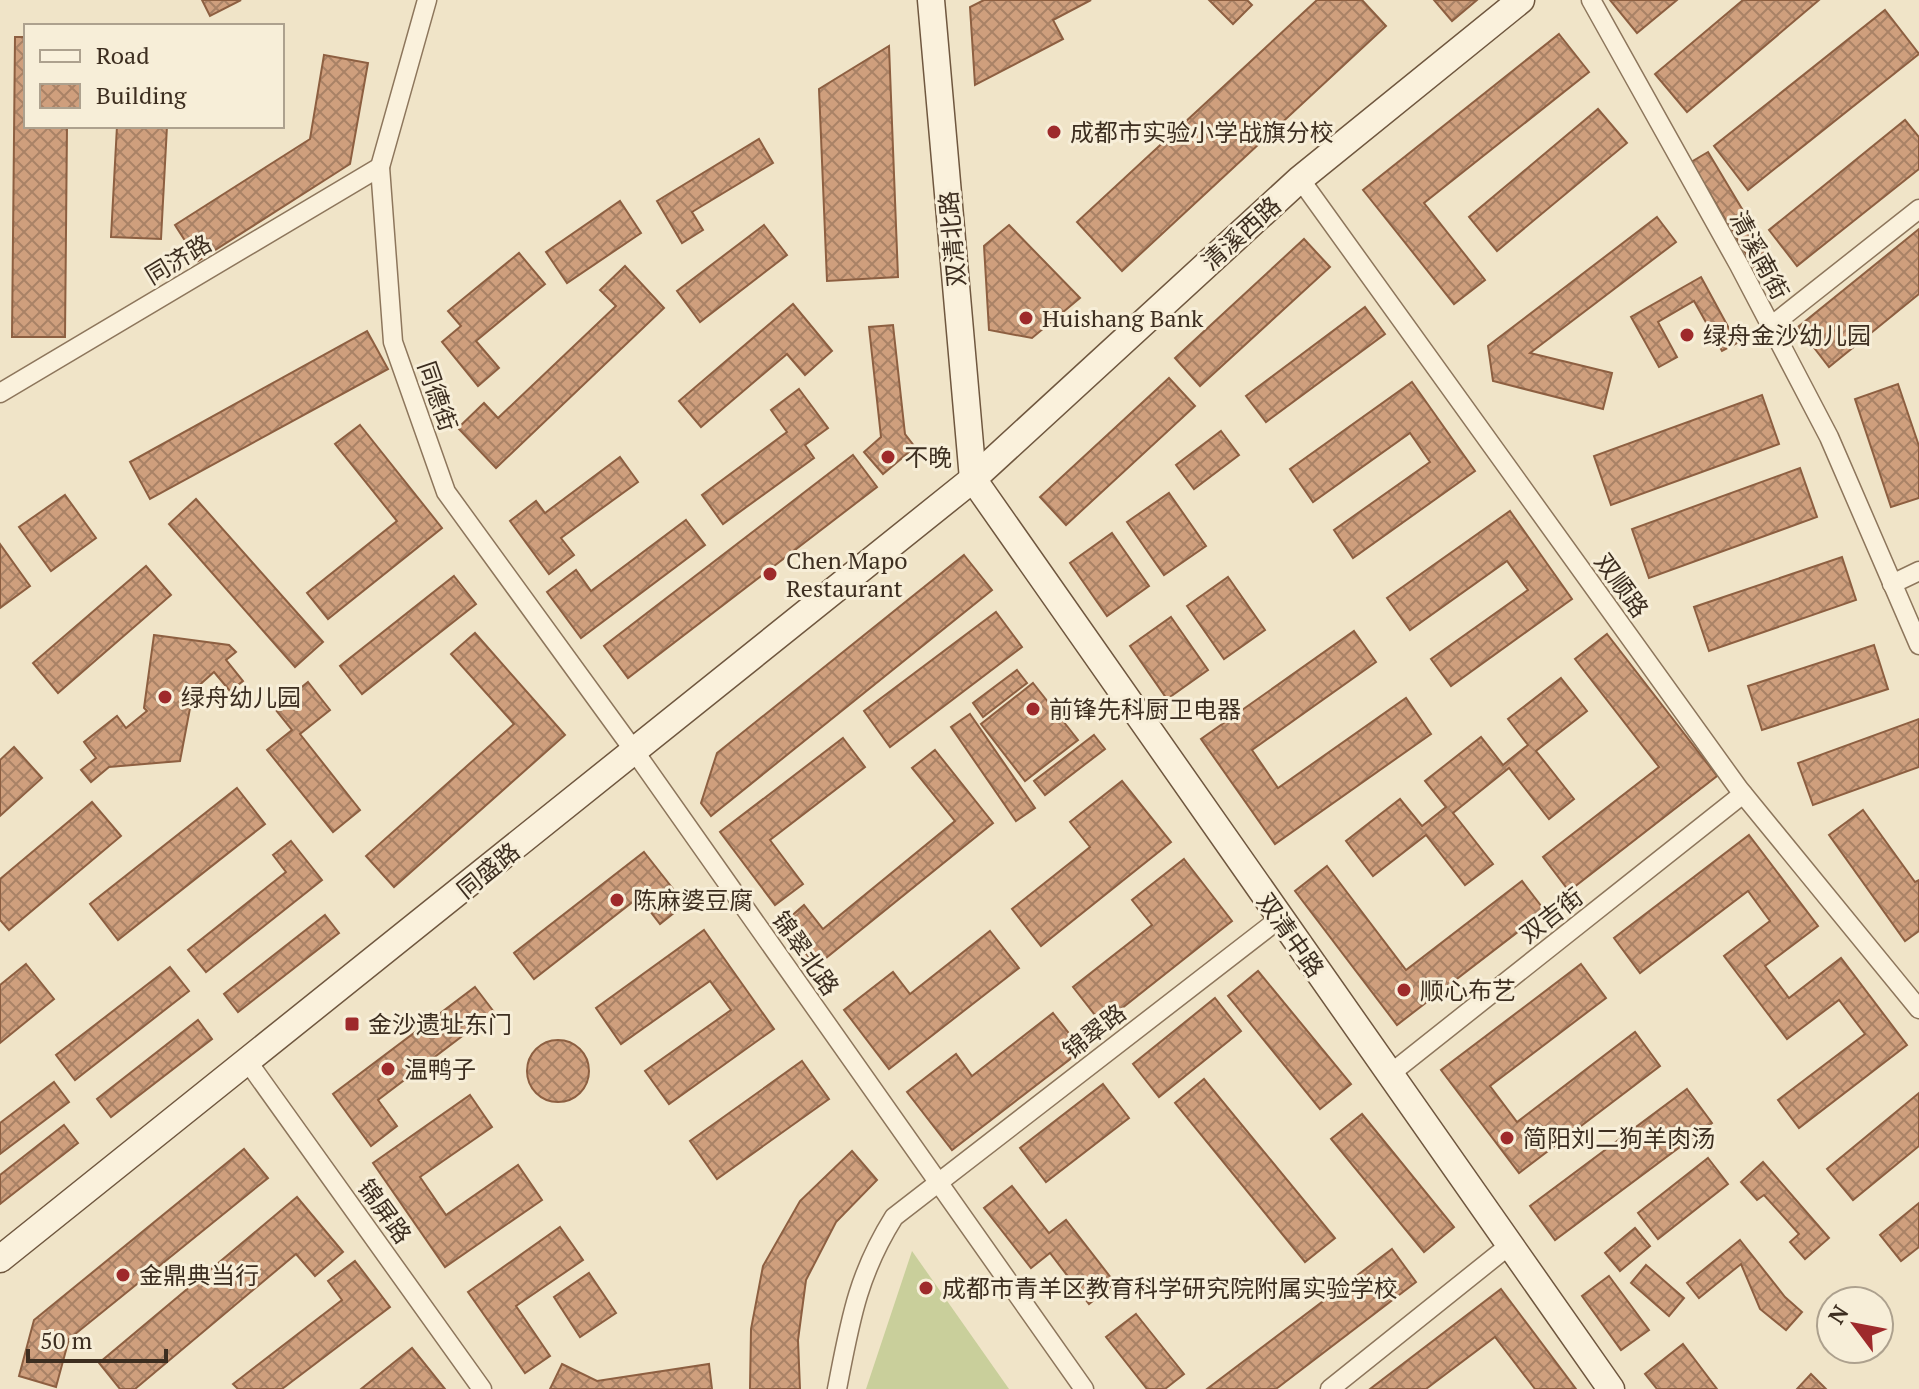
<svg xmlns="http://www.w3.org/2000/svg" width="1919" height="1389" font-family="'PT Serif','Noto Sans SC',serif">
<defs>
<pattern id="building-cross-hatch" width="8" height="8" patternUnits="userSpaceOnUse" patternTransform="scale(2)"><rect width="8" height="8" fill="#cf9f7d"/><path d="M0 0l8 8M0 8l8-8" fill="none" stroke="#a98266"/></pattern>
</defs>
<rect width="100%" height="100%" fill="#f0e4c8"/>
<polygon fill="#c9cf9b" points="912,1251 1009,1389 866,1389"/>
<g fill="url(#building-cross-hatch)" stroke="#8d5f41" stroke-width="2">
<polygon points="202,0 241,0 210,16"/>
<polygon points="984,0 1091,0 1053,20 1063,39 975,85 970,7"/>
<polygon points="1209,0 1247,0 1252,5 1233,24"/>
<polygon points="1317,0 1362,0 1386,26 1122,271 1077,222"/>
<polygon points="1434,0 1477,0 1452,21"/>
<polygon points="1610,0 1677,0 1637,33"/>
<polygon points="1743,0 1819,0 1687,112 1655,74"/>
<polygon points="1885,10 1919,54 1748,190 1714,146"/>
<polygon points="1559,34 1589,72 1424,203 1485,280 1454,304 1363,190"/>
<polygon points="15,37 26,37 26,126 67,126 65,337 12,337"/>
<polygon points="889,46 898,277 827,281 819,89"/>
<polygon points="324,55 368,63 350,164 198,261 175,225 310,139"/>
<polygon points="1598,109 1627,143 1497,251 1469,217"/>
<polygon points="1905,120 1919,137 1919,169 1797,266 1769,230"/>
<polygon points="117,126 167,126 161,239 111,237"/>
<polygon points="759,139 773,163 692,212 703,230 682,243 657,201"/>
<polygon points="1708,152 1778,269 1761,279 1691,162"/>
<polygon points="620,201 641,233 567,283 546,252"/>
<polygon points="1657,217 1676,242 1530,353 1612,373 1603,409 1493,381 1488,346"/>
<polygon points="764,225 787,255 700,322 677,291"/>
<polygon points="1009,225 1080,298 1032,338 989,330 984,246"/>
<polygon points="1919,229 1919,294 1829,367 1798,327"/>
<polygon points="1304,239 1330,267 1200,386 1175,358"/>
<polygon points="519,253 545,284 476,341 499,368 478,386 442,342 461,326 448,311"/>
<polygon points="625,266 664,308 496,468 458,428 484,403 498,418 616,306 600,290"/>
<polygon points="1701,277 1737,343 1722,351 1694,301 1658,322 1677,357 1659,367 1631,317"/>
<polygon points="793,304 832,351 805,375 787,354 701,427 679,401"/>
<polygon points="1365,307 1385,334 1266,422 1246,396"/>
<polygon points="893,325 905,434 915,447 883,474 864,452 881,437 869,327"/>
<polygon points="367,331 388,369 150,499 130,462"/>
<polygon points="1169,378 1195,406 1066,525 1040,497"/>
<polygon points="1412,382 1475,471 1353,558 1334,530 1430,462 1410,433 1313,502 1290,469"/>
<polygon points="1898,384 1919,446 1919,498 1891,507 1855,399"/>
<polygon points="799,389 828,428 805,445 814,458 723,524 702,495 787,432 771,410"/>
<polygon points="1762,395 1779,444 1611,505 1594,456"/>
<polygon points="360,425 442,528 328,619 307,593 397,521 335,444"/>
<polygon points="1221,431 1239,455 1194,489 1176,465"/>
<polygon points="853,455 877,487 628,678 604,646"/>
<polygon points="620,457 638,482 561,538 574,555 549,574 510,521 536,501 545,513"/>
<polygon points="1800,468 1817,517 1649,578 1632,529"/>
<polygon points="1169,493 1206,546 1164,575 1127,522"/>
<polygon points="65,495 96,538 51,571 19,527"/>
<polygon points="196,499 323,642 295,667 169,524"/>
<polygon points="1510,511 1572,599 1451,686 1431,659 1528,590 1507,561 1410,630 1387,598"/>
<polygon points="686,520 705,545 581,638 547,592 576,570 591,591"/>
<polygon points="1112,533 1149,586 1107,616 1070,563"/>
<polygon points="0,544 30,586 0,608"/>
<polygon points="964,555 992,590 711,816 701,803 717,753"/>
<polygon points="1842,557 1856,600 1709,651 1694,607"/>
<polygon points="146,566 171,595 58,693 33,663"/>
<polygon points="454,576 476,604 362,694 340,666"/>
<polygon points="1228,577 1265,630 1224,659 1187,606"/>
<polygon points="996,612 1022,647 890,747 864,711"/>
<polygon points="1171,617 1208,670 1167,699 1130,646"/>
<polygon points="1354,631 1376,662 1252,750 1278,788 1406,698 1431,734 1275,844 1201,739"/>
<polygon points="475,633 565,735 394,887 366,856 514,724 451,654"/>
<polygon points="1607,634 1717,776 1569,891 1543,857 1659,767 1575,659"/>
<polygon points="154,635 229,645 236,652 226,660 243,681 230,691 214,672 186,697 191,703 180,761 109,767 91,782 81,770 96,758 84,742 117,716 126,728 147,711 144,708"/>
<polygon points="1874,645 1888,689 1762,730 1748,686"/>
<polygon points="1017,670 1027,683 983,717 973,703"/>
<polygon points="1561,678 1587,711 1536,751 1574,799 1549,819 1509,768 1453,813 1493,864 1465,885 1426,835 1373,876 1346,841 1400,799 1422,826 1446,807 1425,781 1481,737 1503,765 1528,745 1508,719"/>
<polygon points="308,682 330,710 300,734 360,810 333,832 267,750 292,730 275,709"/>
<polygon points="1033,683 1078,740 1025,781 981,724"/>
<polygon points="970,714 1035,808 1016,821 951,727"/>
<polygon points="1919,719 1919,767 1813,805 1798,763"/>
<polygon points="1094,735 1105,749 1045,795 1034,781"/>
<polygon points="843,738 865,767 770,840 803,884 775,905 720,832"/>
<polygon points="14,747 42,778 0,816 0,760"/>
<polygon points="935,750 993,823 816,966 782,924 804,905 823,929 955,821 912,768"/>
<polygon points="1122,781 1171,842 1041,946 1012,909 1090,847 1070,822"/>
<polygon points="237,788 265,824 118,940 90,904"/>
<polygon points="92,802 121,836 9,930 0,920 0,879"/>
<polygon points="1863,810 1915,882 1919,880 1919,931 1905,941 1829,835"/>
<polygon points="1749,835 1818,926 1765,966 1789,998 1841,958 1907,1045 1799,1128 1778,1100 1865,1034 1839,1000 1787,1039 1724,956 1770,921 1748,891 1640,973 1614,938"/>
<polygon points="291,841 322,880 206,972 188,950 286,872 273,855"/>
<polygon points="644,852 685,904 660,924 639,897 534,979 514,953"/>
<polygon points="1184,859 1232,921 1102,1024 1073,987 1152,925 1132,900"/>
<polygon points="1327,866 1406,970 1522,881 1545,911 1397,1025 1295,891"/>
<polygon points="325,915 339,933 238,1012 224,994"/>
<polygon points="704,930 774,1029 669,1104 645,1071 731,1010 710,981 621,1044 596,1008"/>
<polygon points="990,931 1019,968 889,1069 844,1010 893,972 910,994"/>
<polygon points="26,964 54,999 0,1043 0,985"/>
<polygon points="1581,964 1606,998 1490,1086 1517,1122 1635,1032 1660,1066 1519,1173 1441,1070"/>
<polygon points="170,967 189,991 75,1080 56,1055"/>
<polygon points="1258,971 1351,1084 1320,1109 1228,996"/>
<polygon points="475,987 494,1012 378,1100 397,1126 371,1146 333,1094"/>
<polygon points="1215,998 1241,1031 1159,1097 1133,1064"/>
<polygon points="1053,1013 1082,1050 952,1150 907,1092 956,1054 972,1076"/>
<polygon points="198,1020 212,1039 111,1117 97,1099"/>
<circle cx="558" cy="1071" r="31"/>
<polygon points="802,1061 829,1099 717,1179 690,1141"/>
<polygon points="1204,1079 1335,1238 1305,1262 1175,1103"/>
<polygon points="54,1082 69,1102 0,1154 0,1123"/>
<polygon points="1103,1084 1129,1118 1046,1182 1020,1148"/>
<polygon points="1687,1089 1712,1123 1555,1240 1530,1206"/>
<polygon points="1919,1093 1919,1146 1853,1200 1827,1169"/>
<polygon points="470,1095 492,1127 420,1177 446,1215 518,1165 542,1200 445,1267 373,1163"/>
<polygon points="1362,1114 1454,1227 1424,1252 1331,1139"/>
<polygon points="64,1125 78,1143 0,1204 0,1175"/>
<polygon points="244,1149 268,1178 69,1339 56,1387 19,1376 34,1320"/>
<polygon points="852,1151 877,1180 836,1222 806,1280 798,1340 800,1389 750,1389 751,1329 763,1266 800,1201"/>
<polygon points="1708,1158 1728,1184 1658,1239 1638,1213"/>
<polygon points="1763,1162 1829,1238 1805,1259 1790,1242 1799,1234 1764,1195 1757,1200 1741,1182"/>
<polygon points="1012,1186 1049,1233 1066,1220 1115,1283 1089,1304 1050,1253 1031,1268 984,1208"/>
<polygon points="297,1197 343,1252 315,1276 296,1254 135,1389 120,1389 99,1363"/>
<polygon points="1919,1203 1919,1247 1901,1261 1880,1235"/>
<polygon points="560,1227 583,1260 516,1306 550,1356 525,1373 468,1292"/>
<polygon points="1635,1228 1650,1246 1620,1271 1605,1253"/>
<polygon points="1740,1240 1785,1297 1802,1312 1786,1330 1760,1309 1741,1264 1699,1298 1687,1283"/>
<polygon points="1392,1249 1416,1282 1276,1389 1207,1389"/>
<polygon points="355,1261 390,1307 282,1389 238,1389 233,1384 342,1300 328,1281"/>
<polygon points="1646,1265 1684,1298 1669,1316 1631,1283"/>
<polygon points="589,1273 616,1313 580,1337 554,1297"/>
<polygon points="1609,1276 1649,1330 1621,1350 1582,1296"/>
<polygon points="1501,1289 1576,1389 1535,1389 1495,1337 1426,1389 1370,1389"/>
<polygon points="1136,1314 1184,1374 1165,1389 1147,1389 1106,1337"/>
<polygon points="1683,1344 1717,1389 1657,1389 1645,1374"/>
<polygon points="412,1348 445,1389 361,1389"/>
<polygon points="562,1364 597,1381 709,1364 712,1389 550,1389"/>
<polygon points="1811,1374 1826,1389 1797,1389"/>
</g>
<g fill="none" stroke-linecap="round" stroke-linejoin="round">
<g stroke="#8d765c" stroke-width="21">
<g id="street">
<polyline points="427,0 380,167 393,342 446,492 635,752 1084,1389"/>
<polyline points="1591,0 1739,265 1829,437 1919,645"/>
<polyline points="1300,179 1739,789 1919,1009"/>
<polyline points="1771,326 1919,209"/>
<polyline points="0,393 380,167"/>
<polyline points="1892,584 1919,571"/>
<polyline points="248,1062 482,1389"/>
<polyline points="1390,1074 1743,794"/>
<path d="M837 1389C850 1322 857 1276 894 1217L1279 919"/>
<polyline points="1330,1389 1511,1244"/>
</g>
</g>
<g stroke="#6f573f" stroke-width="29">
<g id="secondary">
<polyline points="931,0 973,479 1611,1389"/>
<polyline points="0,1259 973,479 1300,179 1521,0"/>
</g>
</g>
<use href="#street" stroke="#faf1dc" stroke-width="18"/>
<use href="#secondary" stroke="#faf1dc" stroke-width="26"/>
</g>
<g fill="#9e2a2b" stroke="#f7eed8" stroke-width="3">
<circle cx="1054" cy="132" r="8"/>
<circle cx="1026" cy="318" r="8"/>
<circle cx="1687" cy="335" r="8"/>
<circle cx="888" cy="457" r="8"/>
<circle cx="770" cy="574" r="8"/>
<circle cx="165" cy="697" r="8"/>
<circle cx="1033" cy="709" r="8"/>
<circle cx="617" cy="900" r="8"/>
<circle cx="1404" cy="990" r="8"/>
<rect x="344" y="1016" width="16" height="16" rx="4"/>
<circle cx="388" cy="1069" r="8"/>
<circle cx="1507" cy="1138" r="8"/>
<circle cx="123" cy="1275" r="8"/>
<circle cx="926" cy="1288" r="8"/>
</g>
<g text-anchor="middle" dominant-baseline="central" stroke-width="6" stroke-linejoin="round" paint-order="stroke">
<g font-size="24" fill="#3d2e20" stroke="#f7eed8" text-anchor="start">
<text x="1070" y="132">成都市实验小学战旗分校</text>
<text x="1042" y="318">Huishang Bank</text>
<text x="1703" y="335">绿舟金沙幼儿园</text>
<text x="904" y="457">不晚</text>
<text x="786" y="560">Chen Mapo<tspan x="786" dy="28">Restaurant</tspan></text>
<text x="181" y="697">绿舟幼儿园</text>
<text x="1049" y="709">前锋先科厨卫电器</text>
<text x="633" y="900">陈麻婆豆腐</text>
<text x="1420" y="990">顺心布艺</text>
<text x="368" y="1024">金沙遗址东门</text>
<text x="404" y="1069">温鸭子</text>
<text x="1523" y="1138">简阳刘二狗羊肉汤</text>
<text x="139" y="1275">金鼎典当行</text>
<text x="942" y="1288">成都市青羊区教育科学研究院附属实验学校</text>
</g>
<g font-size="24" fill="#3d2e20" stroke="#f7eed8">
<text transform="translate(1241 233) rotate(-42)">清溪西路</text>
<text transform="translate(952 239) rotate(-95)">双清北路</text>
<text transform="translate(1760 255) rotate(62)">清溪南街</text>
<text transform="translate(178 259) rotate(-31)">同济路</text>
<text transform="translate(438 396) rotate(71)">同德街</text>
<text transform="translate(1622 585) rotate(54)">双顺路</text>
<text transform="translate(488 870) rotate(-39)">同盛路</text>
<text transform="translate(1551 915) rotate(-38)">双吉街</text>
<text transform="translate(1291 935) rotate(55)">双清中路</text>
<text transform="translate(806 953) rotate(55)">锦翠北路</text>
<text transform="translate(1094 1031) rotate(-38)">锦翠路</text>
<text transform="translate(385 1211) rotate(54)">锦屏路</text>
</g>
</g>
<rect x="24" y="24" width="260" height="104" fill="#f7eed8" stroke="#ada18e" stroke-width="2"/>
<rect x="40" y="50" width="40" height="12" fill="#faf1dc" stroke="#ada18e" stroke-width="2"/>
<text x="96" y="64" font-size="24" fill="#3d2e20">Road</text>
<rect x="40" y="84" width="40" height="24" fill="url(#building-cross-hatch)" stroke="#ada18e" stroke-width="2"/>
<text x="96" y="104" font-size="24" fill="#3d2e20">Building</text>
<g transform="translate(1855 1325) rotate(302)"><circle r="38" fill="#f7eed8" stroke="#ada18e" stroke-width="2"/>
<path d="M0-6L14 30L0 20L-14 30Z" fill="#9e2a2b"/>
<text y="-12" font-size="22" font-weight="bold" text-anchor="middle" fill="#3d2e20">N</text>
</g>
<path d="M28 1349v12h138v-12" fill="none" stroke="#3d2e20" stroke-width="4"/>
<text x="40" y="1349" font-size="24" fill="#3d2e20" stroke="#f7eed8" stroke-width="6" paint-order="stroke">50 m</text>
</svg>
